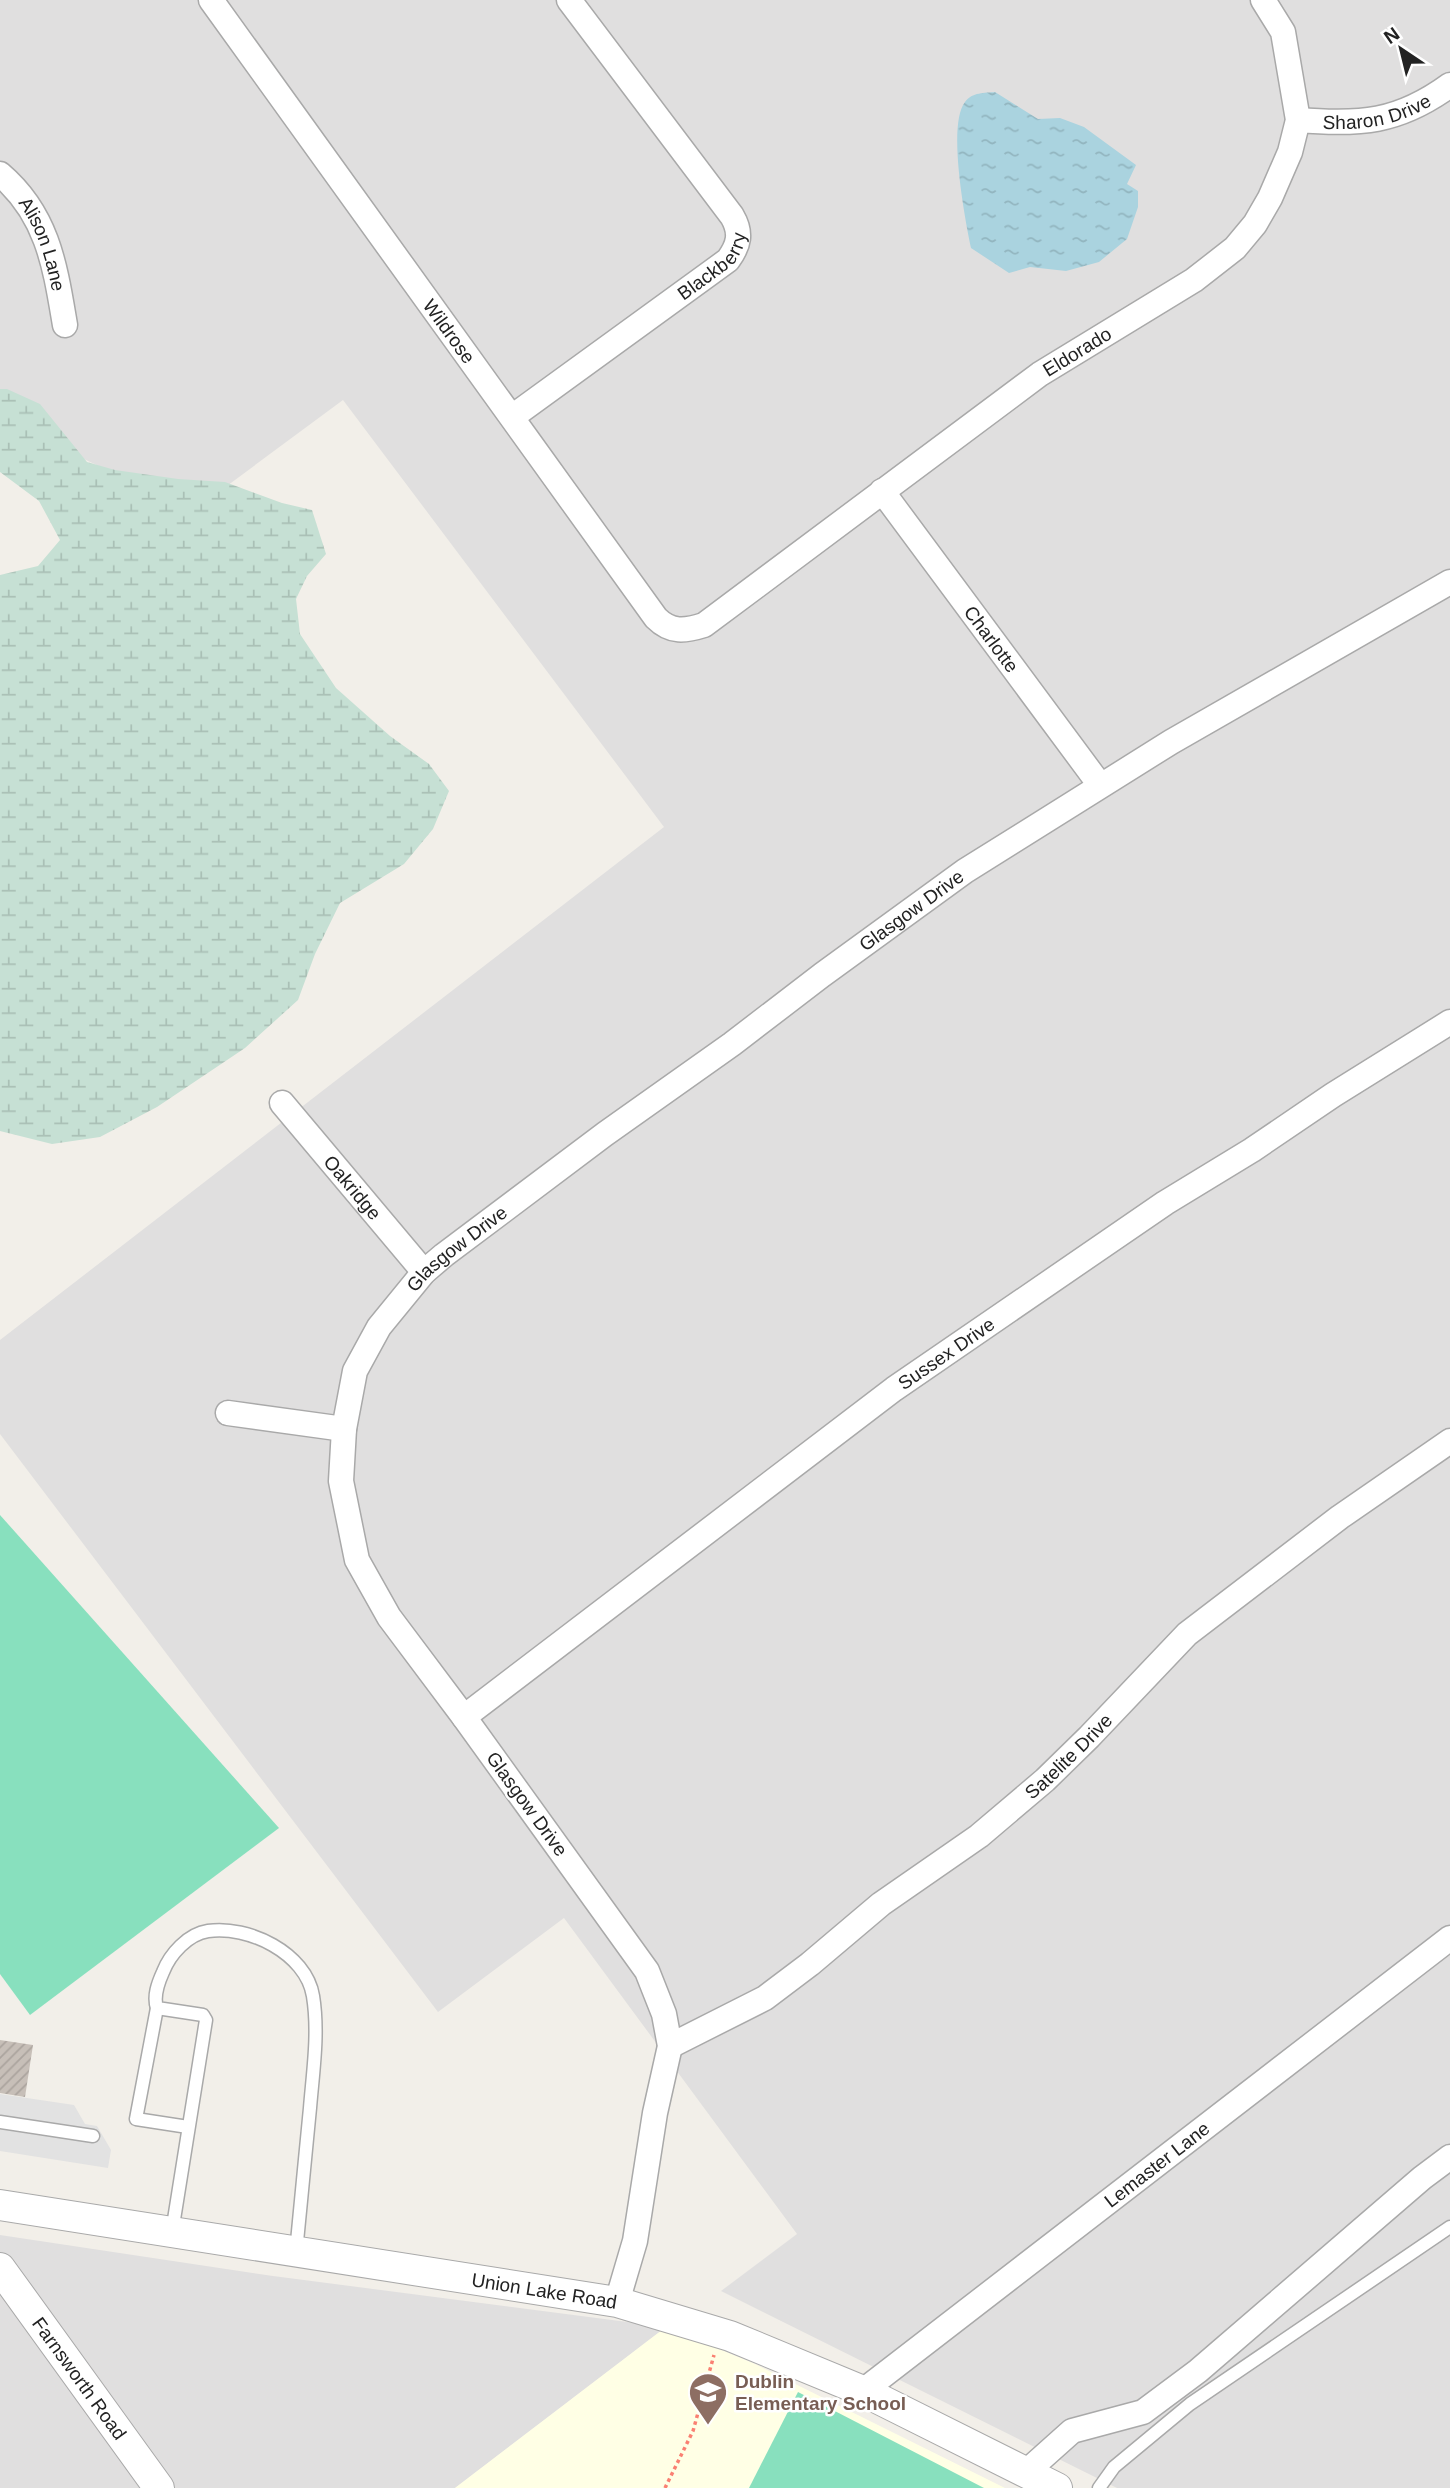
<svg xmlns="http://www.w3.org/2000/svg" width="1450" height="2488" font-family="Helvetica,sans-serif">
<defs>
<pattern id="wetland-marsh" width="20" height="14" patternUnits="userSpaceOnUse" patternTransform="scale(1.75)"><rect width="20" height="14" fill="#c6e0d4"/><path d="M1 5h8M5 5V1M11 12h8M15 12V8" fill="none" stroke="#aac0b6"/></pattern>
<pattern id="water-ripples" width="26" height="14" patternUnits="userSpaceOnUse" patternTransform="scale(1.75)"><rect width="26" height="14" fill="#aad3df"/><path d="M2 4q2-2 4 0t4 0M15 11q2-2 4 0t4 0" fill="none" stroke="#92b5bf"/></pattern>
<pattern id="building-hatch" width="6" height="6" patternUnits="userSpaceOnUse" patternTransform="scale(1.75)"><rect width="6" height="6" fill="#c7bfb8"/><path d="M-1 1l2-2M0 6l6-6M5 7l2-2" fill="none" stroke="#aba49e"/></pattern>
</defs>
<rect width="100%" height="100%" fill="#f2efe9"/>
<g fill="#e0dfdf">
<polygon points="0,0 1450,0 1450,2488 1117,2488 721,2291 797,2234 564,1918 438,2012 0,1434 0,1340 664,827 343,400 193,511 0,419"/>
<polygon points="0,2235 273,2276 666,2327 455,2488 0,2488"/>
</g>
<polygon fill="#ffffe5" points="666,2327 755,2364 1005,2488 455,2488"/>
<polygon fill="url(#wetland-marsh)" points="0,389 7,389 40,404 87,462 115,470 178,479 225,482 282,503 312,510 326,554 307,576 296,599 300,634 336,688 390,736 429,764 449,791 433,829 404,864 340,903 315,954 298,1000 245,1048 157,1107 100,1137 52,1144 0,1131 0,575 38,566 60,540 39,501 0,472"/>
<g fill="#88e0be">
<polygon points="0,1515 279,1828 30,2015 0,1974"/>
<polygon points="798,2392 984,2488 749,2488"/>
</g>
<polygon fill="#e2e2e2" points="0,2094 74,2105 85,2124 97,2126 111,2150 108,2168 0,2151"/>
<path fill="url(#water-ripples)" d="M995 92 1038 119 1060 118 1084 127 1136 165 1127 184 1138 191V207L1127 239 1099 262 1066 271 1030 267 1009 273 971 248C965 219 947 125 965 102 972 92 985 93 995 92Z"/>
<polygon fill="url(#building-hatch)" points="0,2040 33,2045 25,2097 0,2093"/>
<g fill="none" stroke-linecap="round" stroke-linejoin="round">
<g stroke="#a9a9a9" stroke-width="15">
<g id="service">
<polyline points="157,2008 136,2119 188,2127"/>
<polyline points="0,2122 93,2136"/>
<path d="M172 2232 206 2020 203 2015 157 2008C153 1996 158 1983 163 1972 170 1954 188 1934 208 1931 248 1925 306 1953 313 1996 319 2033 313 2071 310 2108 305 2156 301 2204 296 2252"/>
<polyline points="1099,2488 1114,2467 1190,2404 1450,2227"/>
</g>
</g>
<g stroke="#a9a9a9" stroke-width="27">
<g id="minor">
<path id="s1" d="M211 0 656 618C671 633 685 631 704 625L1040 374 1194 280 1235 248 1255 224 1270 198 1290 152 1298 120 1283 32 1263 0"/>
<path id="s2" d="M1298 120C1360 125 1398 123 1450 85"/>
<path id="s3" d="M0 174C48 215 55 266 65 325"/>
<path id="s4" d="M512 417 728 260C739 245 742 233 732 216L569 0"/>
<path id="s5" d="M882 491 1100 785"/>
<path id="s6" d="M282 1103 424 1272"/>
<polyline points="228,1413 344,1429"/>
<path id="s7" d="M464 1717 894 1389 1165 1203 1252 1150 1333 1095 1450 1022"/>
<path id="s8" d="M670 2046 765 1998 810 1964 881 1904 979 1836 1045 1780 1089 1737 1187 1634 1340 1517 1450 1441"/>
<path id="s9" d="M617 2302 635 2241 655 2113 670 2046 664 2014 647 1971 464 1717 389 1617 357 1560 341 1481 344 1429 355 1371 379 1327 424 1272 444 1255 605 1134 732 1044 822 975 965 871 1171 742 1450 582"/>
<path id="s10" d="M863 2391 1450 1938"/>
<polyline points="1025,2473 1072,2431 1143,2412 1198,2371 1422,2178 1450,2157"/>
</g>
</g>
<g stroke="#a9a9a9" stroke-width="32">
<g id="tertiary">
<path id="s11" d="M0 2205 617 2302 730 2336 863 2391 1057 2488"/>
<path id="s12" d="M0 2268 159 2488"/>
</g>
</g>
<polyline stroke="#fa8072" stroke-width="3.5" stroke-dasharray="3.5 3.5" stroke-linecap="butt" points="665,2488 693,2431 714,2355"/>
<use href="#service" stroke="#fff" stroke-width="12"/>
<use href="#minor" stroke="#fff" stroke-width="24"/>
<use href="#tertiary" stroke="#fff" stroke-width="30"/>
</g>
<defs>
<g id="school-pin" transform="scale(2.0125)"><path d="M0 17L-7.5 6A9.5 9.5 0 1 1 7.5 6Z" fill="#8d6e63" stroke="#fff"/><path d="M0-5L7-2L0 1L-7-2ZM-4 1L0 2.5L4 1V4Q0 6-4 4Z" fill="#fff"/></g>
</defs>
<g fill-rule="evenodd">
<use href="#school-pin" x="708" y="2392"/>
</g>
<g text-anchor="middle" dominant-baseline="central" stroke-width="5" stroke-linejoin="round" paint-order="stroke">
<g font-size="19" fill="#222" stroke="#fff">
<text stroke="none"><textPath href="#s2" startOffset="80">Sharon Drive</textPath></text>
<text stroke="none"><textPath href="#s3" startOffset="84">Alison Lane</textPath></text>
<text stroke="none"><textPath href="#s4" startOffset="252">Blackberry</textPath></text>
<text stroke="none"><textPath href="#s1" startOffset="408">Wildrose</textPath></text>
<text stroke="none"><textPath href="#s1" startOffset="1276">Eldorado</textPath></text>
<text stroke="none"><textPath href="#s5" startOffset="184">Charlotte</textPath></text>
<text stroke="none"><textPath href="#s9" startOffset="1764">Glasgow Drive</textPath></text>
<text stroke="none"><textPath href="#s6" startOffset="110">Oakridge</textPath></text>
<text stroke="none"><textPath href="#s9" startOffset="1197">Glasgow Drive</textPath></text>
<text stroke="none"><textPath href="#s7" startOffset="604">Sussex Drive</textPath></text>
<text stroke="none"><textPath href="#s8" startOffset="495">Satelite Drive</textPath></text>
<text transform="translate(527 1804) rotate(54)">Glasgow Drive</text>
<text stroke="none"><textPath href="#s10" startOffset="371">Lemaster Lane</textPath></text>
<text stroke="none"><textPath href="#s11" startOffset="551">Union Lake Road</textPath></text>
<text stroke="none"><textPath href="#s12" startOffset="136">Farnsworth Road</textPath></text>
</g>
<g font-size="19" font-weight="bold" fill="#785e54" stroke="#fff" text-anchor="start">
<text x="735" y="2381">Dublin<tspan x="735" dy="22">Elementary School</tspan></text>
</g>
</g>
<g transform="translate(1401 49) rotate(325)" stroke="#ffffff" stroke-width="5" paint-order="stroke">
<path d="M0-5L12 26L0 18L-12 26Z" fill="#222222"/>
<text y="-10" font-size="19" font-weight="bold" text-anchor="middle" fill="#222222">N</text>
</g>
</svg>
